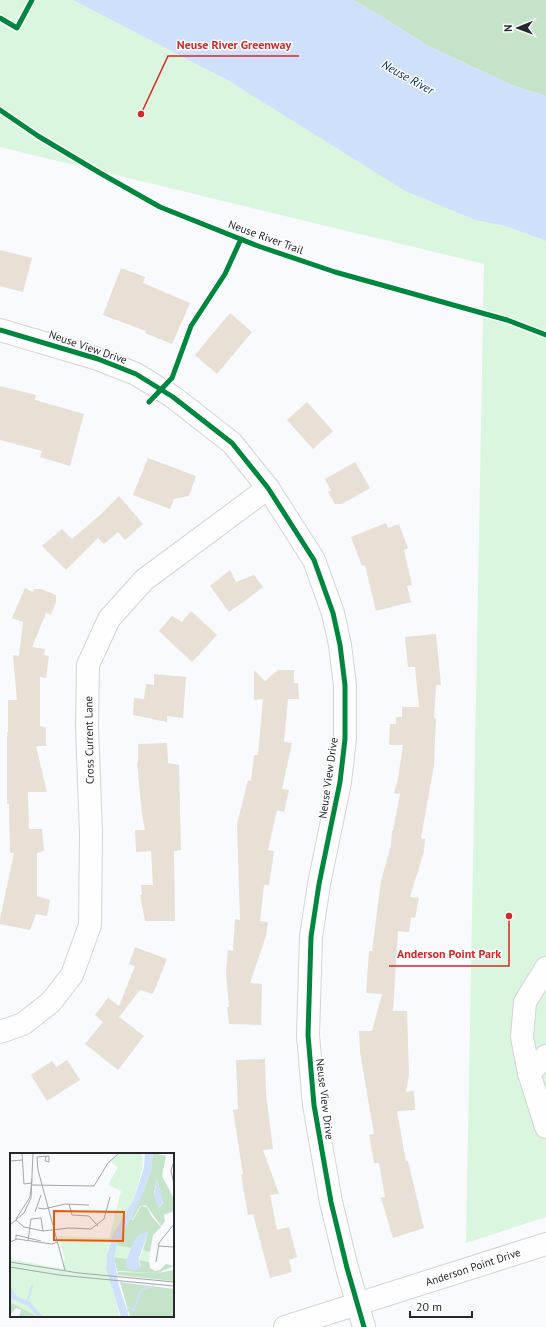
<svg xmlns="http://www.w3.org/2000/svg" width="546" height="1327" font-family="'PT Sans',sans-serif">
<rect width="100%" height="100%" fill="#f8fafd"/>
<polygon fill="#daf6de" points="0,0 73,0 229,81 405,191 475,220 505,226 546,241 546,1217 466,1243 484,264 0,147"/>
<polygon fill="#c4e3c8" points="353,0 546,0 546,96 514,86 426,45 379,15"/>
<polygon fill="#cee0fa" points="73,0 353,0 379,15 426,45 514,86 546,96 546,241 505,226 475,220 405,191 229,81"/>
<g fill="#e8dfd5">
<polygon points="0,250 32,258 23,292 0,286"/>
<polygon points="121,268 145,277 143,283 190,303 172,344 145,333 146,331 103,315"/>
<polygon points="230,313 252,332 217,374 195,355"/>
<polygon points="0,386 36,395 35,400 84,414 70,466 40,457 42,451 0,440"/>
<polygon points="307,402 333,431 313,449 287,420"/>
<polygon points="148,458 196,476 189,496 174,499 170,509 133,495"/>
<polygon points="355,462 370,488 342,504 335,504 328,492 331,490 325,479"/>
<polygon points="119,496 143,524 125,540 118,532 104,544 98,538 66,570 42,546 62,529 72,539 100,515"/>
<polygon points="386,523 388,528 399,524 408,548 404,550 412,585 407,586 411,602 376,611 365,565 362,566 351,537"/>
<polygon points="230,570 236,582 254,575 263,587 245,601 229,612 210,586"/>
<polygon points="25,588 33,592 34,589 41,589 56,595 56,602 51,615 46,613 32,647 45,649 44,655 49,656 46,678 40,677 40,726 46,728 46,746 36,746 47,792 28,792 29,829 42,829 44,851 37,853 37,896 50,900 47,916 36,914 30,930 0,924 0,919 14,853 10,853 9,804 7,804 7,732 8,732 8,700 17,700 13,655 19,656 23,622 12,618"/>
<polygon points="191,611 217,635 192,662 159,631 172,616 182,622"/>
<polygon points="436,634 441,685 436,685 434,718 436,718 434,765 421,838 425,839 424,851 410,897 419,898 415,918 411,917 409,932 398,931 393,1011 407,1011 409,1075 406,1092 414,1091 415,1110 397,1111 406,1162 408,1161 424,1228 393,1238 381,1198 385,1197 379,1163 374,1163 369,1135 374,1134 360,1052 359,1031 372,1031 382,994 366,993 369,951 372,951 381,881 391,845 392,831 393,831 400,794 394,793 398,779 403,745 389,745 390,724 396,724 396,717 402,717 402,707 419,707 415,667 408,667 405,637"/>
<polygon points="254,670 265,681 278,670 294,670 294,683 298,683 299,699 288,699 284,742 292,743 282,789 289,790 284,812 277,810 268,850 274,851 269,885 264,885 260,921 268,922 266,936 250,983 262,984 261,1025 229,1024 227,1007 229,1007 226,973 228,950 233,951 235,919 240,920 237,824 248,780 251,781 254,755 258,755 263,699 254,700"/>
<polygon points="154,674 186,677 183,718 167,716 167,722 133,715 134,698 144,699 146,684 154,685"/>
<polygon points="167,743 168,763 179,765 181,850 174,851 175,921 145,921 140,895 142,895 141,885 153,885 151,851 136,852 135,830 145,830 142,814 137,763 138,763 138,744"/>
<polygon points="135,947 167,959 153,994 140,990 119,1017 144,1036 118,1070 85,1044 103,1022 95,1015 108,998 119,1006 135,966 129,964"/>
<polygon points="265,1059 266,1094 273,1149 263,1150 279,1194 270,1195 277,1230 289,1227 297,1257 289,1260 292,1272 270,1278 253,1214 248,1215 241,1175 243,1174 233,1110 238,1109 236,1060"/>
<polygon points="67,1060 80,1080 47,1101 31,1075 52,1061 56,1067"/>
</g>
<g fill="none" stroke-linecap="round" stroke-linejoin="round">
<g stroke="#d2d4d7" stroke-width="24">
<g id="minor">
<polyline points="0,330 98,359 136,374 173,397 232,443 268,488 314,560 333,613 340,645 345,685 345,739 340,782 319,884 311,937 308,1035 314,1105 331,1202 347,1268 364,1327"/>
<polyline points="546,968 525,1002 522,1037 529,1073 546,1127"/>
<polyline points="0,1032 23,1024 51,1002 72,975 90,925 91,833 87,727 88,665 109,619 144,580 268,488"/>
<polyline points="529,1073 546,1056"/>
<polyline points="285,1327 546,1244"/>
</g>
</g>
<use href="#minor" stroke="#fefeff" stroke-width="22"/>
<g stroke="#fff" stroke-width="8">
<g id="cycleway">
<polyline points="0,18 17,28 32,0"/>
<polyline points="0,110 38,136 100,173 160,207 258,246 335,272 507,320 546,335"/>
<polyline points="0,330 98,359 136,374 173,397 232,443 268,488 314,560 333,613 340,645 345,685 345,739 340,782 319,884 311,937 308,1035 314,1105 331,1202 347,1268 364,1327"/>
<polyline points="149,402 172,378 191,326 225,274 241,239"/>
</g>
</g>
<use href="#cycleway" stroke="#00873e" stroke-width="5"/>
</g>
<g text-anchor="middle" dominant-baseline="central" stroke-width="3" stroke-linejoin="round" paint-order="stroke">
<g font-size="11" fill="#26282b" stroke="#fff">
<text transform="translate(266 237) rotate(20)">Neuse River Trail</text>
<text transform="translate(88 347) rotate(19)">Neuse View Drive</text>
<text transform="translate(89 740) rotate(-91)">Cross Current Lane</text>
<text transform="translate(328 778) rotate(-82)">Neuse View Drive</text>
<text transform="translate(325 1099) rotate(83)">Neuse View Drive</text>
<text transform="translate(473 1267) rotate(-18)">Anderson Point Drive</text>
</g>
<g font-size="12" font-style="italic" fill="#01295a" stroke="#fff">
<text transform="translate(408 77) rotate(29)">Neuse River</text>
</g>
</g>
<g transform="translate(10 1153)">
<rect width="164" height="164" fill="#f8fafd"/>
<path d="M110 0H132L133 13 123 48 103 81 98 95 96 112 110 164H26L1 150 0 106 53 116 55 105 48 83 99 85 111 38 98 32 108 14 100 9ZM106 92 121 95 117 106 104 104ZM133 97 140 99 139 109 129 107Z" fill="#daf6de"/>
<path d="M143 0 156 3 152 23 164 46V58L154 62 155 68 151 73 136 52 130 53 123 66 121 65 134 37 141 17ZM147 26 153 50 149 55 144 40ZM131 53 137 54 142 64 151 74 143 82 140 99 133 97 138 79 128 83 121 95 106 92 120 65 123 67ZM104 104 117 106 116 116 131 113 129 107 139 109 140 115 145 118 150 117 156 111 164 113 148 120 164 117V128L107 122 108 119 147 120 107 118ZM110 129 164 136V164H120ZM0 149 24 162 26 164H9L11 157 6 155 0 162Z" fill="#c4e3c8" fill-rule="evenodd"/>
<path d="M135 0H143L141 17 130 48 107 91 104 104 109 133 119 164H111L96 115 97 102 103 81 123 48 134 15ZM147 26 153 49 149 55 144 43ZM138 79 129 105 130 114 128 117 116 116 117 105 124 88 129 82ZM0 132 7 144 19 148 33 164H28L18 153 1 145Z" fill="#cee0fa"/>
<path fill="none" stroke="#cee0fa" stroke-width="2" d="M18 147 22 132M117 159 119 154 124 157 131 137 144 133"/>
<path fill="none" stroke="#a4a6a9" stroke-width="1" d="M12 0 14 31 22 30M36 3 35 8 39 9V3L27 4 28 17 55 117M0 8 13 7M164 8 161 18 164 31M22 32 84 33 98 10 109 0M59 51 62 62 79 63 88 73M28 55 34 56 55 51 79 52M25 59 31 42M6 66 20 44 22 26M6 67 14 74 33 78 59 75 81 76 94 66 100 44M0 72 14 60 21 45 23 0M6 86V82L31 88M18 88 21 66 31 65 33 78M0 89 7 86 42 91 48 89M148 93 164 94M0 109 69 120 164 129M146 109 149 90 164 71M0 114 49 122 164 133"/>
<path fill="#e8590c" fill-opacity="0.15" stroke="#e8590c" stroke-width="2" d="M44 58 114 59 113 88 44 87Z"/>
<rect width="164" height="164" fill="none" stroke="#26282b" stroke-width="2"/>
</g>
<path fill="none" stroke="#d62828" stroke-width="1.5" d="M141 114L168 56H299M509 916L509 966H389"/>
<g fill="#d62828" stroke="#fff" stroke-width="1.5">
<circle cx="141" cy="114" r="4"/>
<circle cx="509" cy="916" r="4"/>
</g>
<g font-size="12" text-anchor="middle" font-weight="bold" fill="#d62828" stroke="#fff" stroke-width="3" stroke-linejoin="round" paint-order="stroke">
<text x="234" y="49">Neuse River Greenway</text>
<text x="449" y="958">Anderson Point Park</text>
</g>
<g transform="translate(518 28) rotate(269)" stroke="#ffffff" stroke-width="3" paint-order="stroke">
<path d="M0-3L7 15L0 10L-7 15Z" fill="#26282b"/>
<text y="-6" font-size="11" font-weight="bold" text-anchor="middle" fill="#26282b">N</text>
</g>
<path d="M410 1311v6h62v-6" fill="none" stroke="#26282b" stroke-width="2"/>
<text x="416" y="1311" font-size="12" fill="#26282b" stroke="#ffffff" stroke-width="3" paint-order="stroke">20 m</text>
</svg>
